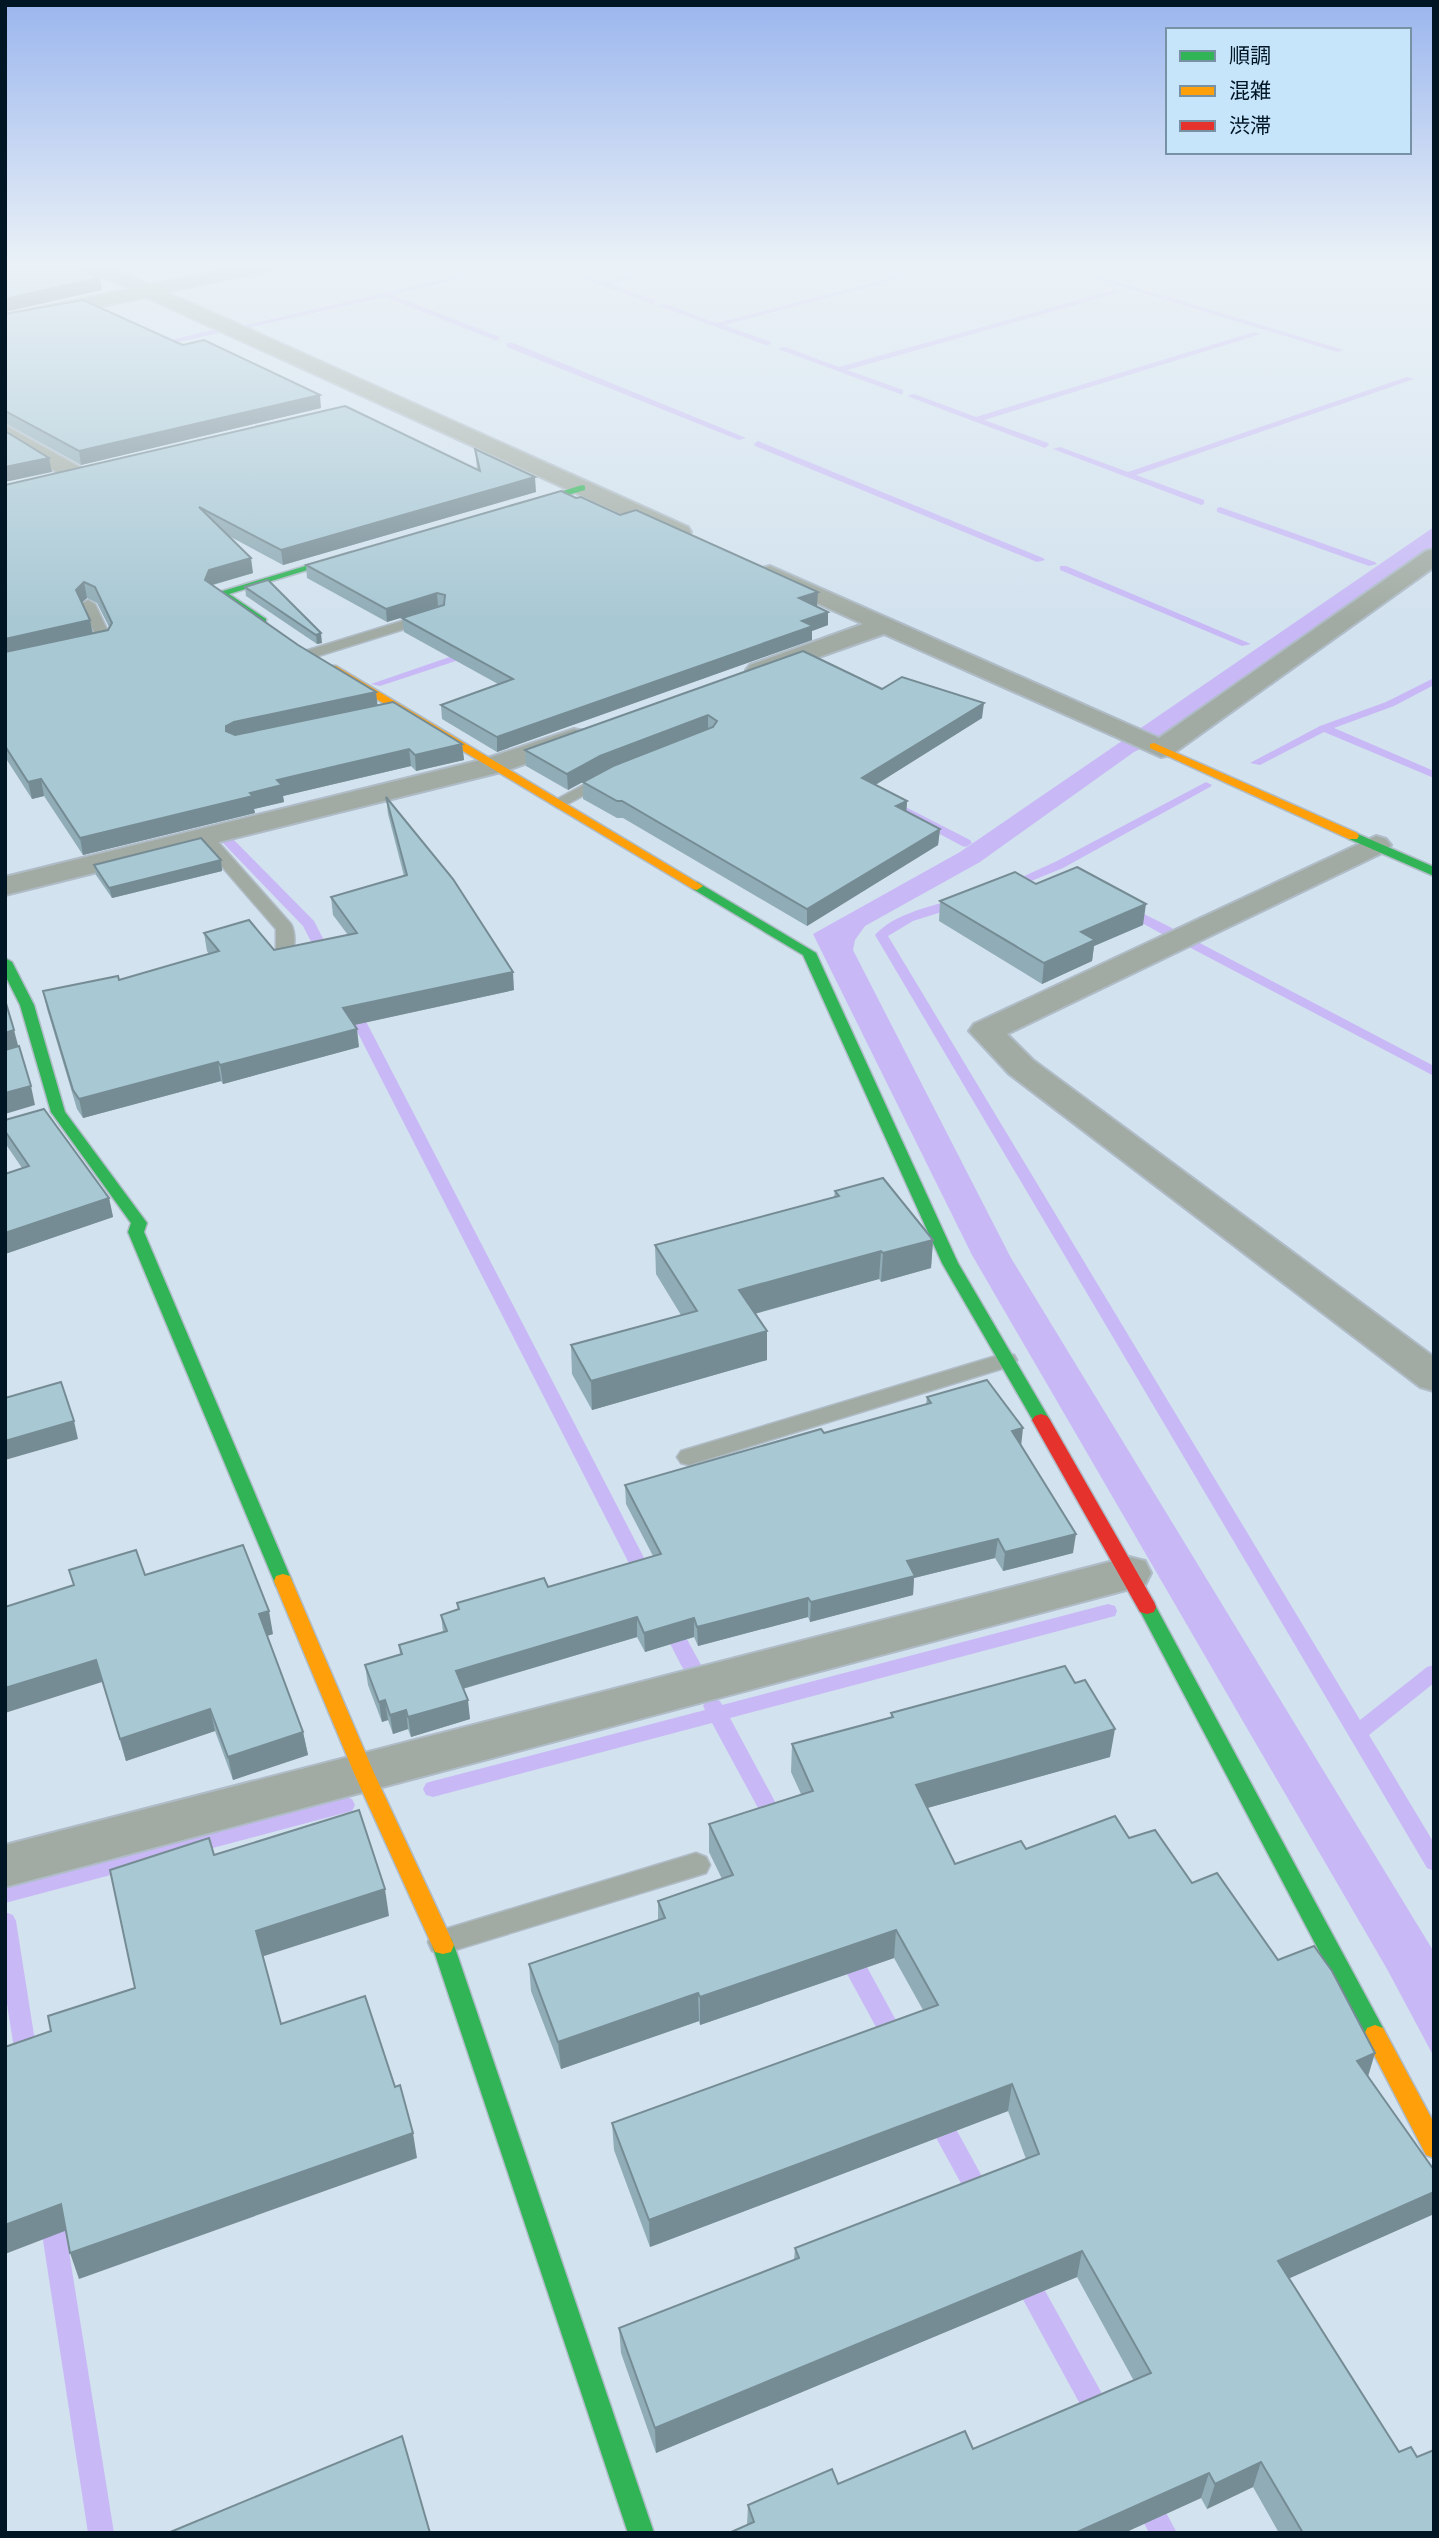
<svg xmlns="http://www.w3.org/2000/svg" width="1439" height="2538" font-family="Raleway,'Noto Sans JP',sans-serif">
<rect width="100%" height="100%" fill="#d2e2ee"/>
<polygon fill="#c8b9f6" points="1434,527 1434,547 1167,736 1134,752 980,862 865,926 855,940 853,950 1011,1258 1434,1952 1434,2057 1387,1969 972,1255 813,934 960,852"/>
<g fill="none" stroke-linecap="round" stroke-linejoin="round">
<g fill="#c8b9f6" fill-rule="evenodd">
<polygon points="509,264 522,264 392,295 500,337 497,341 385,297 246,328 242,326"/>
<polygon points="678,264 691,264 610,284 656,300 653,304 550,267 557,265 603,282"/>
<polygon points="945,264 957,264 724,325 771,342 768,346 659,306 666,304 716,323"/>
<polygon points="1048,264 1059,264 1344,350 1337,352"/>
<polygon points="1114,290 1121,292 847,370 903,390 903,394 900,394 778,349 785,347 839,367"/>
<polygon points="216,329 219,333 155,347 151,345"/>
<polygon points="1254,332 1261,334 984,420 1048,443 1049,445 1045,448 907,396 914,394 976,417"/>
<polygon points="507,343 513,343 746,438 739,440 507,347"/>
<polygon points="1407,377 1414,379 1136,475 1204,500 1204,504 1201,505 1053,449 1060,447 1128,472"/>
<polygon points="758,441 1043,558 1045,560 1037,562 755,446 754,444"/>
<polygon points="1220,507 1375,562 1377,564 1369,566 1217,512 1217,508"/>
<polygon points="1060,566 1066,566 1251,644 1242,646 1060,570"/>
<polygon points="470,650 475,653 474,655 380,686 371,684"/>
<polygon points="1434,678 1434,685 1394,706 1334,728 1434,771 1434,778 1324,732 1260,765 1250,763 1320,726 1386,702"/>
<polygon points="1206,782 1212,785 1210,787 1063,868 1012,889 1008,890 1002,886 1055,862"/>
<polygon points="888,798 970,840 972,843 966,847 962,846 884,804 882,802"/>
<polygon points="227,836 231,837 314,921 334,960 332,963 322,963 303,926 223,843 223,837"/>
<path d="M960 898 966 902 964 905 913 921 888 936 1360 1720 1427 1667 1434 1665V1683L1369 1735 1434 1843V1871L1427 1868 875 935C895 913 932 906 960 898Z"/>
<polygon points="1126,905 1172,928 1173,931 1167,935 1162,934 1122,912 1122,906"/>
<polygon points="1194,940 1434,1066 1434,1076 1189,947 1188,944"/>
<polygon points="350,1000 357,1004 655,1579 653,1584 646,1586 639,1584 637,1579 343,1004"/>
<polygon points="1108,1604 1115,1606 1117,1611 1115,1616 730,1718 787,1824 784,1830 777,1832 770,1830 712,1723 433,1797 426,1795 423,1789 426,1783 433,1781 705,1710 703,1706 706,1701 713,1698 720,1701 722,1705"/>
<polygon points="669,1617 676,1619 701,1665 698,1670 691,1672 684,1670 681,1665 660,1624 662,1619"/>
<polygon points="345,1797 352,1799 355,1805 352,1811 5,1903 5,1885"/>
<polygon points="5,1912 13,1915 16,1921 38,2060 35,2067 27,2070 19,2067 16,2060 5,1992"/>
<polygon points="848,1945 856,1947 904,2035 907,2042 904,2049 896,2052 888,2049 840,1961 837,1954 840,1947"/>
<polygon points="937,2106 945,2109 990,2191 994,2199 990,2207 982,2210 974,2207 929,2125 925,2117 929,2109"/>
<polygon points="51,2203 59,2206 63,2214 114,2533 88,2533 39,2214 43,2206"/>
<polygon points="1024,2265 1033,2269 1110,2408 1114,2417 1110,2426 1101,2430 1092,2426 1015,2285 1012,2277 1015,2269"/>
<polygon points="1146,2488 1155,2492 1177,2533 1149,2533 1133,2501 1137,2492"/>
</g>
<g stroke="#afbcc7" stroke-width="3">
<g id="lane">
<polygon points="88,600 95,604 112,640 110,643 87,648 80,644 97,638 81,604"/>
<polygon points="428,613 435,617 433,620 315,657 305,657 303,654 305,651"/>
<polygon points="609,771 614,773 617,776 614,779 564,806 558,808 550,803"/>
<path d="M205 832 211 834 291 924C295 931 296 947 291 954H279L276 950V929L199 840 197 837 199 834Z"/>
<polygon points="1006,1353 1014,1355 1017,1360 1014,1365 689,1465 681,1463 677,1457 681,1451"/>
<polygon points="696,1853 706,1857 710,1865 706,1873 442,1954 432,1951 428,1942 432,1933 442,1930"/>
</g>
</g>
<g stroke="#afbcc7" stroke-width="4">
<g id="street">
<polygon points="80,264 103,264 150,285 250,264 284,264 275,269 166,292 688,527 691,532 688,537 672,537 146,297 5,326 5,315 130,289 83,268"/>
<polygon points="5,425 85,470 88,475 85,480 69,480 5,440"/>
<polygon points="1434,549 1434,567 1171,755 1161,757 884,634 768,675 759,678 750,675 746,670 750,665 863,624 762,578 758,573 762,568 770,566 1159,738 1426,551"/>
<polygon points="574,729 584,731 588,737 584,743 505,771 5,895 5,877 485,759"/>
<polygon points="1376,836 1386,839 1391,845 1386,851 1007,1034 1033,1060 1434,1357 1434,1391 1420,1387 1009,1074 969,1031 974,1024"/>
<polygon points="1129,1557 1145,1561 1151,1573 1145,1585 5,1887 5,1845"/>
</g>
</g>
<g stroke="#afbcc7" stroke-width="3">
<g id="fast">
<polygon points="582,485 585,486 585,490 514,511 509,508"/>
<polygon points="352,552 360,554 229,594 266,619 266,623 258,623 216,593"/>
<polygon points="1353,832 1434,867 1434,876 1349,839 1349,833"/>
<polygon points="697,882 816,953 958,1263 1050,1420 1047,1424 1035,1424 942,1263 803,955 693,889 691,886"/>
<polygon points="5,958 12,962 34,1005 65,1112 147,1223 144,1232 292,1581 290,1586 283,1588 276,1586 274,1581 128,1232 131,1223 51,1112 20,1005 5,975"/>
<polygon points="1147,1600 1154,1602 1156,1607 1383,2028 1386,2035 1383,2042 1375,2045 1367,2042 1138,1607 1140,1602"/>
<polygon points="443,1936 451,1938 454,1945 654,2533 628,2533 432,1945 435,1938"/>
</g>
</g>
<g stroke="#afbcc7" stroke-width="3">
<g id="slow">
<polygon points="328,666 336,666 703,886 697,890 693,889 328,670"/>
<polygon points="1154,743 1357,833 1359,836 1357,839 1349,839 1150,748 1150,744"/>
<polygon points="283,1574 290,1576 292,1581 374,1773 454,1945 451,1952 443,1954 435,1952 354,1773 274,1581 276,1576"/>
<polygon points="1375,2025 1383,2028 1434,2123 1434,2158 1426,2155 1364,2035 1367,2028"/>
</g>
</g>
<g stroke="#afbcc7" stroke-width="3">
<polygon id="jam" points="1041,1414 1047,1416 1050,1420 1154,1602 1156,1607 1154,1612 1147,1614 1140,1612 1032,1420 1035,1416"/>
</g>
<use href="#lane" fill="#a2aba3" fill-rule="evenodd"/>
<use href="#street" fill="#a2aba3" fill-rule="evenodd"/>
<use href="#fast" fill="#30b455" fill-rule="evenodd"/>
<use href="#slow" fill="#ff9f0a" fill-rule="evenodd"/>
<use href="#jam" fill="#e5322d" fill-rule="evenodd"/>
</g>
<g fill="#90acb6" fill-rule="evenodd">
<polygon points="5,314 321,408 81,465 5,423"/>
<path d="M475 449 536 492 283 565 229 536 253 573 213 585 378 705 462 744 464 760 416 771 411 766 283 796 284 802 254 809 255 813 83 855 44 796 32 799 5 757V485L477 469ZM87 598 97 603 109 627 108 630 93 633 90 620 82 602Z"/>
<polygon points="306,565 817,606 816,606 828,625 812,631 812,640 497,752 442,719 441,705 498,684 404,632 402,618 439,607 387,622 307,578"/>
<polygon points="268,580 322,643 317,644 246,596 245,587"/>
<polygon points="803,651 882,689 982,718 875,785 907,801 906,812 940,829 938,845 807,926 623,818 617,818 583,799 583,782 607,769 568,790 526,766 525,750"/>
<polygon points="386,797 514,990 354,1025 359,1047 223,1084 221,1081 83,1118 77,1109 47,1009 43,991 119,980 209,954 207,951 204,933 274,950 348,935 333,915 331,897 404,876 388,814"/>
<polygon points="221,860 222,871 112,898 96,875 94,865"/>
<polygon points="1036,884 1143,925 1094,946 1092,961 1042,984 939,921 940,901"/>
<polygon points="5,1120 109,1198 113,1217 5,1254 5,1174 22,1168 5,1143"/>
<polygon points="835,1191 933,1240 931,1268 881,1282 879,1279 755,1314 767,1360 592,1410 572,1374 571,1345 681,1315 656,1274 655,1245 834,1197"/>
<polygon points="927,1397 1021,1446 1073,1553 1003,1571 995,1558 914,1578 913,1595 810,1622 808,1617 698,1646 694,1637 645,1652 637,1637 463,1689 470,1719 411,1737 408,1729 393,1734 388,1720 382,1722 368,1685 365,1665 400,1654 399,1645 443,1632 441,1615 458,1610 457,1603 548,1587 653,1556 626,1504 625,1485 824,1433 926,1405"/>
<polygon points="69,1570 145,1575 273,1634 267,1636 303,1732 308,1755 233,1780 215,1731 126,1761"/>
<polygon points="891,1713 1110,1757 927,1808 955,1864 1026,1849 1129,1838 1192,1883 1278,1960 1368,2076 1434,2170 1434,2214 1289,2278 1434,2533 1279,2533 1253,2487 1207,2509 1201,2498 1124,2533 729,2533 747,2525 748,2505 838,2484 973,2449 1134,2381 1077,2277 656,2453 621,2353 619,2328 794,2260 795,2248 1026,2159 1008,2111 650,2247 614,2150 612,2123 923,2010 894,1958 700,2025 699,2021 561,2069 531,1991 529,1964 658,1920 658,1901 722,1879 709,1852 709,1824 801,1794 791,1772 792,1744 891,1718"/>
</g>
<g fill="#768c94">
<polygon points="89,268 91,280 100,278 102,290 5,312 5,299 82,270"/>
<polygon points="320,395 321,408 81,465 79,451"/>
<polygon points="49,458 52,472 5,482 5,467"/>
<polygon points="535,477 536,492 283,565 281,550"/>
<polygon points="251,558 253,573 211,585 205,580 209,570"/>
<polygon points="84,582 87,598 79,605 76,590"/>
<polygon points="818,592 817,606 799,612 799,598"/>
<polygon points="437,593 438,606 387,622 386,609"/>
<polygon points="828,612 828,625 812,631 812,640 497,752 497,737"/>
<polygon points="90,620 93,636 5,656 5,639"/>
<polygon points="321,633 322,643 317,644 316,635"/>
<polygon points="376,692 378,709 229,747 226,726 234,722"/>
<polygon points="984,703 982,718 861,794 862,778"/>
<polygon points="708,715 708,731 601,772 568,790 567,774 600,756"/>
<polygon points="462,744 464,760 416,771 415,755"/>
<polygon points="409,749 411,766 283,796 284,802 254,809 255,813 83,855 80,838 250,793 277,780"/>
<polygon points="41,779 44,796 32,799 28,782"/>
<polygon points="907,801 906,818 896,806"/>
<polygon points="940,829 938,845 807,926 807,909"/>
<polygon points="221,860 222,871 112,898 109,888"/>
<polygon points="1146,904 1143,925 1094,946 1092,961 1042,984 1044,963 1081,932"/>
<polygon points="513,972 514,990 345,1027 343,1008"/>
<polygon points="357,1029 359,1047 223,1084 220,1065"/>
<polygon points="14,1030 19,1049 5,1053 5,1033"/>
<polygon points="218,1062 221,1081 83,1118 79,1099"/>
<polygon points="31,1086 35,1105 5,1114 5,1093"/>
<polygon points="109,1198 113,1217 5,1254 5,1233"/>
<polygon points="933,1240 931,1268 881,1282 883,1253"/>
<polygon points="881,1251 879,1279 739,1318 739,1290"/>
<polygon points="767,1331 767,1360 592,1410 591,1381"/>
<polygon points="74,1421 78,1439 5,1460 5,1441"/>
<polygon points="1023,1428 1021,1447 1012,1431"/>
<polygon points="1076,1534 1073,1553 1003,1571 1005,1552"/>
<polygon points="998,1539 995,1558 914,1578 913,1595 810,1622 811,1602 907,1561"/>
<polygon points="808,1598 808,1617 698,1646 697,1627"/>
<polygon points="269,1611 273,1634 263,1637 259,1614"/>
<polygon points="637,1617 637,1637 458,1690 456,1671"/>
<polygon points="694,1618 694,1637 645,1652 644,1633"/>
<polygon points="96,1660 102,1682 5,1713 5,1688"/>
<polygon points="385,1700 388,1720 382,1722 379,1702"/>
<polygon points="468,1700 470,1719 411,1737 408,1717"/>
<polygon points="210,1709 215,1731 126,1761 120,1739"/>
<polygon points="406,1710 408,1729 393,1734 390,1715"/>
<polygon points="1115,1729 1110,1757 913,1812 916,1785"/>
<polygon points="303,1732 308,1755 233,1780 228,1757"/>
<polygon points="385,1889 389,1916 261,1957 256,1931"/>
<polygon points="896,1930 894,1958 700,2025 700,1997"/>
<polygon points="698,1993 699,2021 561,2069 558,2042"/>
<polygon points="1375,2053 1367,2080 1357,2061"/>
<polygon points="1012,2084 1008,2111 650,2247 649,2220"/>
<polygon points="413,2133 417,2158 79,2279 70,2253"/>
<polygon points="1434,2192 1434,2214 1270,2287 1278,2261"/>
<polygon points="61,2204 70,2229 5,2254 5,2225"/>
<polygon points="1082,2251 1077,2277 656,2453 655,2428"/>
<polygon points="1261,2462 1253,2487 1207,2509 1215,2484"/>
<polygon points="1209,2473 1201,2498 1124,2533 1075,2533"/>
</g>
<g fill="#a8c8d4" stroke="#768c94" stroke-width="2">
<polygon points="5,264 79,264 89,268 82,270 100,278 5,299"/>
<polygon points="83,300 178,343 183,345 204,340 320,395 79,451 5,411 5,314"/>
<polygon points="345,406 480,471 475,449 535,477 281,550 199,507 251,558 209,570 205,580 298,645 376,692 234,722 226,726 226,731 235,735 393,702 462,744 415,755 409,749 277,780 282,785 250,793 253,796 80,838 41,779 28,782 5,746 5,652 108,630 112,623 95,587 84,582 76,590 90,620 5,639 5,485"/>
<polygon points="5,431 49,458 5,467"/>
<polygon points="561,491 576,498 581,497 620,515 636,510 818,592 799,598 828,612 802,621 813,626 497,737 441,705 513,679 402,618 444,605 445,595 437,593 386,609 306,565"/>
<polygon points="268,580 321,633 316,635 245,587"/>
<polygon points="803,651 882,689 902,677 984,703 862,778 907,801 896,806 940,829 807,909 622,801 617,801 583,782 613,766 713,727 717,721 708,715 600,756 567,774 525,750"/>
<polygon points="386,797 453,879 513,972 343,1008 357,1029 220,1065 218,1062 79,1099 73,1090 43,991 118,976 119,980 219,951 204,933 249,920 274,950 357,933 331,897 407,875"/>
<polygon points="201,838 221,860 109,888 94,865"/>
<polygon points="1077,867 1146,904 1081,932 1095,940 1044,963 940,901 1015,872 1036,884"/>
<polygon points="5,1000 14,1030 5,1033"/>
<polygon points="19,1046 31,1086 5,1093 5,1050"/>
<polygon points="44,1109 109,1198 5,1233 5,1174 29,1166 5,1131 5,1120"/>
<polygon points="883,1178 933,1240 883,1253 881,1251 739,1290 767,1331 591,1381 571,1345 697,1311 655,1245 839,1196 835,1191"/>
<polygon points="987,1380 1023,1428 1012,1431 1076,1534 1005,1552 998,1539 907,1561 915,1576 811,1602 808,1598 697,1627 694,1618 644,1633 637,1617 456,1671 468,1700 408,1717 406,1710 390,1715 385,1700 379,1702 365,1665 402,1654 399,1645 447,1631 441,1615 459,1609 457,1603 544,1578 548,1587 661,1554 625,1485 821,1429 824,1433 931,1403 927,1397"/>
<polygon points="61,1382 74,1421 5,1441 5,1398"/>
<polygon points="243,1545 269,1611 259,1614 303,1732 228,1757 210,1709 120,1739 96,1660 5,1688 5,1607 74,1585 69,1570 136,1550 145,1575"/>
<polygon points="1065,1666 1075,1683 1085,1680 1115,1729 916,1785 955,1864 1021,1841 1026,1849 1115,1816 1129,1838 1155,1830 1192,1883 1217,1873 1278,1960 1314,1946 1332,1971 1375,2053 1357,2061 1434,2170 1434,2192 1278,2261 1399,2452 1411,2447 1417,2457 1434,2450 1434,2533 1303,2533 1261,2462 1215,2484 1209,2473 1075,2533 729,2533 754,2522 748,2505 832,2469 838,2484 965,2431 973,2449 1151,2373 1082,2251 655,2428 619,2328 799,2258 795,2248 1039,2154 1012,2084 649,2220 612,2123 938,2005 896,1930 700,1997 698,1993 558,2042 529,1964 665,1918 658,1901 733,1875 709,1824 813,1791 792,1744 893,1717 891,1713"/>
<polygon points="359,1810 385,1889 256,1931 281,2024 365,1996 395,2087 400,2085 413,2133 70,2253 61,2204 5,2225 5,2047 51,2031 48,2016 135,1988 110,1870 209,1838 214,1855"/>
<polygon points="402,2436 430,2533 168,2533"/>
</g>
<linearGradient id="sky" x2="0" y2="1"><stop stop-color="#9bb6ee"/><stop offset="0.43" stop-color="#ebf2f7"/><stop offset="1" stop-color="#ebf2f7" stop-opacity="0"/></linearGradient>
<rect width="1439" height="619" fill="url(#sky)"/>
<rect width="1439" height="2538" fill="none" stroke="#001625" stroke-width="14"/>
<rect x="1166" y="28" width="245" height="126" fill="#c6e4fa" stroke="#7792a5" stroke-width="2"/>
<rect x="1180" y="51" width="35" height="10" fill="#30b455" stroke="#7792a5" stroke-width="2"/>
<text x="1229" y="63" font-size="21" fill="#001625">順調</text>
<rect x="1180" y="86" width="35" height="10" fill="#ff9f0a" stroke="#7792a5" stroke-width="2"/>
<text x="1229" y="98" font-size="21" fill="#001625">混雑</text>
<rect x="1180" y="121" width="35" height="10" fill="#e5322d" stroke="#7792a5" stroke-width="2"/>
<text x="1229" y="133" font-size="21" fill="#001625">渋滞</text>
</svg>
